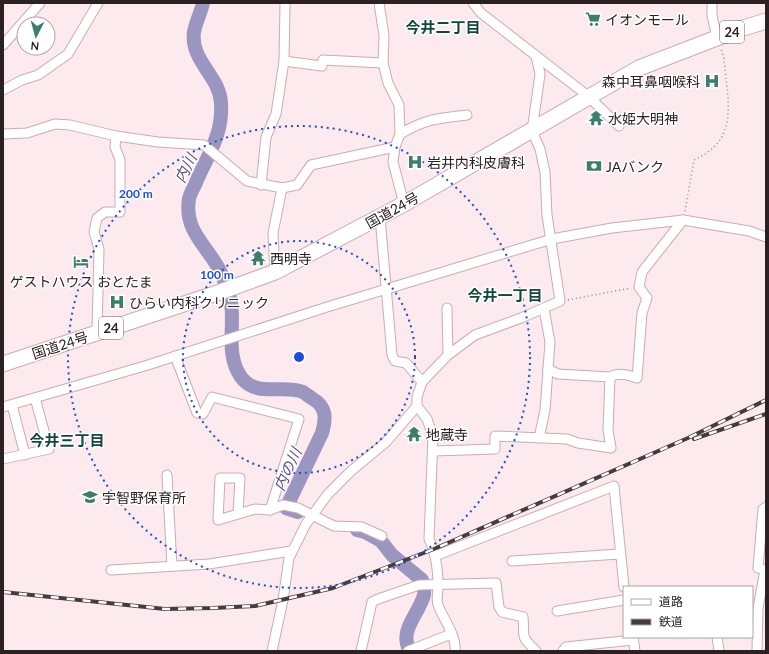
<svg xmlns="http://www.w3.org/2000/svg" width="769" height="654" font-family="Lato,'Noto Sans JP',sans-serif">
<rect width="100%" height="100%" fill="#fdeaef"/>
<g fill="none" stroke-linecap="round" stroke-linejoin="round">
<g stroke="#9b96c0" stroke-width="14">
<path d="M203 3C201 12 196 22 194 32 190 61 220 76 221 103 223 134 209 153 197 180 195 186 190 193 189 199 183 235 214 250 224 280 226 287 230 295 231 303 235 327 225 354 241 377 256 398 283 384 303 392 306 394 310 397 313 399 327 407 326 419 322 433L286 508 298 512"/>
<path d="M357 530 365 532 381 541 392 555 422 580C423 584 425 590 424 595 419 614 398 631 410 651"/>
</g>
<g stroke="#c9acb4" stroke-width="11">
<g id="minor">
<polyline points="379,3 384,36 383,63 388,83 399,105 400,134 395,147 393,162 404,204"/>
<polyline points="473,3 481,13 588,96 619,126"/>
<polyline points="712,3 712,16 717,37"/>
<polyline points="3,45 40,3"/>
<polyline points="284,61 322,66 323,60 383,63"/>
<polyline points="3,90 22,80 38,75 68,54 98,3"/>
<polyline points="3,134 27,133 55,124 70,125 116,136"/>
<path d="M400 134C426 119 438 118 467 115"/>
<polyline points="261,185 266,137 276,114 284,61 285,3"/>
<polyline points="380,217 392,355 395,361 406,363 422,382"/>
<polyline points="275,272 273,233 282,188"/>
<polyline points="447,308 448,355"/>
<polyline points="97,333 99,249 94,232 97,218 105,212 120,212 120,160 115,147 116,136 158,142 204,145 247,181 282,188 297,185 311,165 395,147"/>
<polyline points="175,356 197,413 203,414 212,397 299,419 270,510"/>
<path d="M548 369 558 374 610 377C619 372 628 375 637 378L642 313 647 298 639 287 642 272 683 220"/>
<polyline points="12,405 25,455"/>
<polyline points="3,407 148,365 327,307 552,239 612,228 683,220 749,231 766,237"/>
<polyline points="539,438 545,410 550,342 544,309"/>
<polyline points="433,451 495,449 495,436 567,439 578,443 611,448 608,430 610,377"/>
<polyline points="3,459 49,449 35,398"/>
<polyline points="167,475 172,566"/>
<polyline points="238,514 240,478 220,478 218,520 255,509 270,510 283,505 298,508 334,526 362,527 382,536"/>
<polyline points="435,556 614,486 624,587"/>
<polyline points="512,561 620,554"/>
<polyline points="111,570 209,564 291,551"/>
<polyline points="557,611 624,600"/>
<polyline points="633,637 635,651"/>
<polyline points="717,637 719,651"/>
<polyline points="272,651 283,600 289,558 306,524 328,494 351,471 386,442 417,406"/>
<path d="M361 651 372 602 378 599 419 585 496 583 499 607 502 612 523 617C525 639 519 634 536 651"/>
<polyline points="408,651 451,634"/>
<path d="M455 651C457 636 443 619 438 605 436 600 438 593 438 587 438 571 436 553 429 539L433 436 427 419 417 406V397L422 382 448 355 475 335 521 318 560 301 547 215 545 172 540 149 532 131 540 74 536 56"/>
<polyline points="563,651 566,647 633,640"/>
<polyline points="757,651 758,608 765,570 758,568 763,509 766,507"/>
</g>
</g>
<g stroke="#c9acb4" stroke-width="17">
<polyline id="trunk" points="3,364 220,292 275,272 404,204 639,68 740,29 766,21"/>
</g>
<g stroke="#948589" stroke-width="1.5" stroke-dasharray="1 3" stroke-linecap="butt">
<path d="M685 211 694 160C741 139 727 101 724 58L721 49"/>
<polyline points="568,300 631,288"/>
</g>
<use href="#minor" stroke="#fff" stroke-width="9"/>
<use href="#trunk" stroke="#fff" stroke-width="15"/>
<g stroke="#473b3e" stroke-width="4">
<g id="rail">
<polyline points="694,439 766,414"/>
<polyline points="3,592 165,609 213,608 255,606 333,588 434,549 688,438 766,400"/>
</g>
</g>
<use href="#rail" stroke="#fff" stroke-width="2.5" stroke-dasharray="8" stroke-linecap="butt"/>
</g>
<g fill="none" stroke="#1d4ed8" stroke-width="2" stroke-dasharray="2 4">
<circle cx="299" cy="357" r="116"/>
<circle cx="299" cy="357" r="231"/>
</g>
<defs>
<g id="supermarket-bare" transform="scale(1.2)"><path d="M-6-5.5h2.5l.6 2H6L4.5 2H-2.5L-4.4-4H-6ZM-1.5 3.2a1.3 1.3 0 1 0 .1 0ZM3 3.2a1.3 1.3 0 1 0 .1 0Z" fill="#3c7d6c" stroke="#fff" stroke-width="2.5" paint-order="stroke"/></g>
<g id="hospital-bare" transform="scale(1.2)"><path d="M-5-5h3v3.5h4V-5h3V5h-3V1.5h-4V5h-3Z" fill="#3c7d6c" stroke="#fff" stroke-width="2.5" paint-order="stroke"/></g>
<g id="temple-bare" transform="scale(1.2)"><path d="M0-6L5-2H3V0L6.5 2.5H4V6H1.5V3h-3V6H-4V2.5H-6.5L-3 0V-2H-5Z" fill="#3c7d6c" stroke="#fff" stroke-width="2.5" paint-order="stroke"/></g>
<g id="bank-bare" transform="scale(1.2)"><path d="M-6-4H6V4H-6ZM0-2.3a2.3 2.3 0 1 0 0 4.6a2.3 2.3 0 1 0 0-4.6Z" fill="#3c7d6c" stroke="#fff" stroke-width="2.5" paint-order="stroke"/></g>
<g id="hotel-bare" transform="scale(1.2)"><path d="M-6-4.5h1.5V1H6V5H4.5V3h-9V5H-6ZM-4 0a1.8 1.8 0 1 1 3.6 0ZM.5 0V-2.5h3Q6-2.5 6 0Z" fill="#3c7d6c" stroke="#fff" stroke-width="2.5" paint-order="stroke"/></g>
<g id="school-bare" transform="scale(1.2)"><path d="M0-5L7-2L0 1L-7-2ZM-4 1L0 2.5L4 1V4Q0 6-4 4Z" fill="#3c7d6c" stroke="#fff" stroke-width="2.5" paint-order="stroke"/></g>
</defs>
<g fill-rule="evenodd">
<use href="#supermarket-bare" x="593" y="19"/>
<use href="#hospital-bare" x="712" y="81"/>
<use href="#temple-bare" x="596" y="118"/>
<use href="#hospital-bare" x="415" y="162"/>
<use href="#bank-bare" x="594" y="166"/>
<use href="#temple-bare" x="258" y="258"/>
<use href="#hotel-bare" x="81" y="262"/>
<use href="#hospital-bare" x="117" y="302"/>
<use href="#temple-bare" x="414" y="434"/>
<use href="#school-bare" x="90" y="497"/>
</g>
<g text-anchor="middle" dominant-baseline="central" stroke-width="3" stroke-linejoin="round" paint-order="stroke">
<g fill="#fff" stroke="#6b6365" stroke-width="1">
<rect x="720" y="21" width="24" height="22" rx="3"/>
<rect x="99" y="317" width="24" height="22" rx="3"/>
</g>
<g font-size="13" font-weight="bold" fill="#2b2023">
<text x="732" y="32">24</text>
<text x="111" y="328">24</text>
</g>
<g font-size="14" fill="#2b2023" stroke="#fff" text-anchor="start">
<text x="605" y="19">イオンモール</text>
<text x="700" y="81" text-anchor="end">森中耳鼻咽喉科</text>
<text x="608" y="118">水姫大明神</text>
<text x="427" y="162">岩井内科皮膚科</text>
<text x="606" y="166">JAバンク</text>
<text x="270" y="258">西明寺</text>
<text x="81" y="281" text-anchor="middle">ゲストハウス おとたま</text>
<text x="129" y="302">ひらい内科クリニック</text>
<text x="426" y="434">地蔵寺</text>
<text x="102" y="497">宇智野保育所</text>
</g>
<g font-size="14" fill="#2b2023" stroke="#fff">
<text transform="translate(392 210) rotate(-29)">国道24号</text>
<text transform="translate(60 345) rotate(-18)">国道24号</text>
</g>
<g font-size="15" font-weight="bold" fill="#11483b" stroke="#fff">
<text x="443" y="27">今井二丁目</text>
<text x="505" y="295">今井一丁目</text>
<text x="67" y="440">今井三丁目</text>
</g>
<g font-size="15" font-style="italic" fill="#564d86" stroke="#fff">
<text transform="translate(185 168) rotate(-64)">内川</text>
<text transform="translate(287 469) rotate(-65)">内の川</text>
</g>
</g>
<circle cx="299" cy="357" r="6" fill="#1d4ed8" stroke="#fff" stroke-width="2"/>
<g font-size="12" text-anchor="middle" font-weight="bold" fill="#1d4ed8" stroke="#fff" stroke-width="3" stroke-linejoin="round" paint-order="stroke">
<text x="136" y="198">200 m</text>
<text x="217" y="279">100 m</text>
</g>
<rect width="769" height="654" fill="none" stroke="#2b2023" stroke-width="8"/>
<rect x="623" y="586" width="130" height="52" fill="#ffffff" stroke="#aaa6a7"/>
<rect x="631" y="599" width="20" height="6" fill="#ffffff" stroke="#aaa6a7"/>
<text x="659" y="606" font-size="12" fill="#2b2023">道路</text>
<rect x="631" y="619" width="20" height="6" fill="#473b3e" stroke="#aaa6a7"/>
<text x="659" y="626" font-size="12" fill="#2b2023">鉄道</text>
<g transform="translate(36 36) rotate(186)"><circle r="19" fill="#ffffff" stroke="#aaa6a7"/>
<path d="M0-3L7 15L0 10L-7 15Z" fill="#3c7d6c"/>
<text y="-6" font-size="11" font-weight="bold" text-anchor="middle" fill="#2b2023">N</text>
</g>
</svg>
